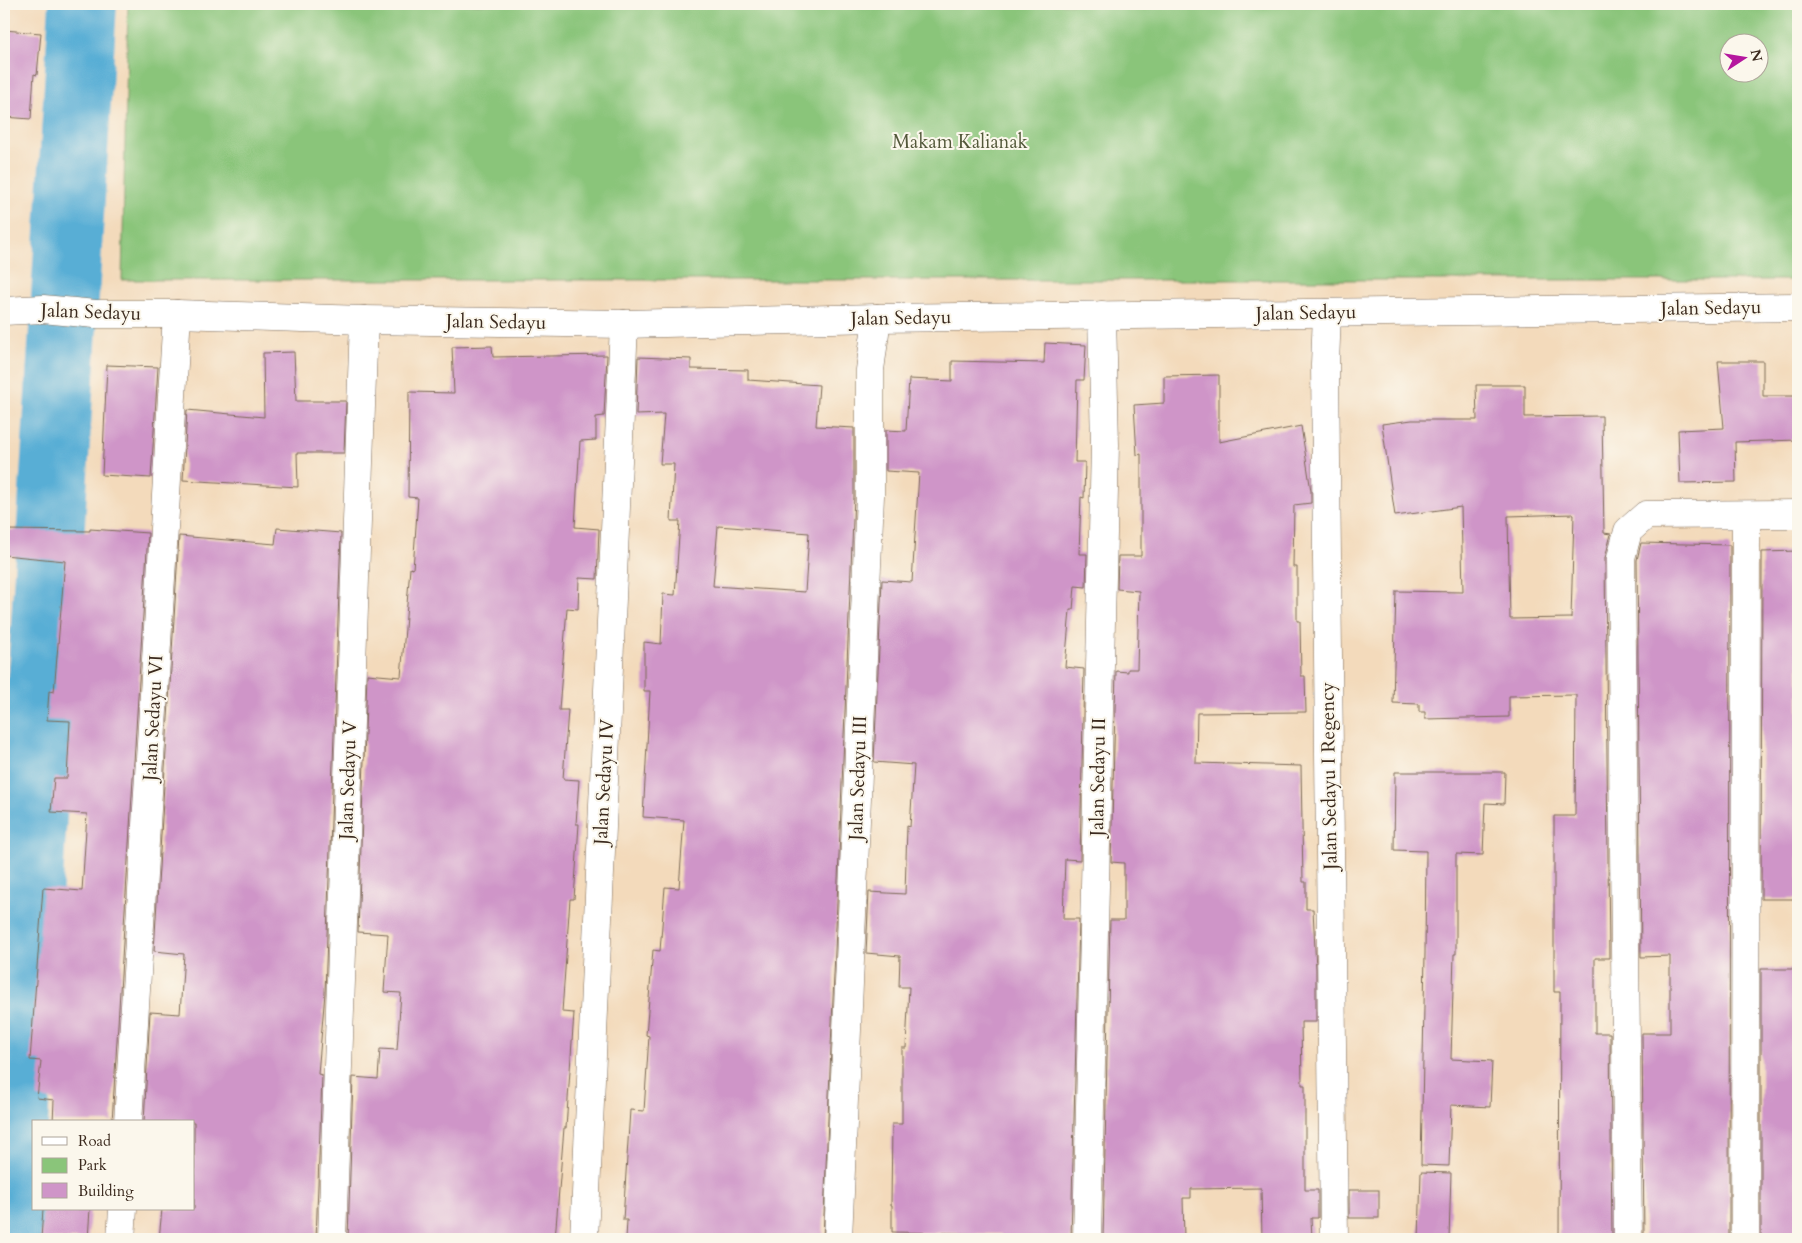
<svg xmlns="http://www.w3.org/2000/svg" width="1802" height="1243" font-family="Cardo,serif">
<rect width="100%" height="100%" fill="#fbf7ec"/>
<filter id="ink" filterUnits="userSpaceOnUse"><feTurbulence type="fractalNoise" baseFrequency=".02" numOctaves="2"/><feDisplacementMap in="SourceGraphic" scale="10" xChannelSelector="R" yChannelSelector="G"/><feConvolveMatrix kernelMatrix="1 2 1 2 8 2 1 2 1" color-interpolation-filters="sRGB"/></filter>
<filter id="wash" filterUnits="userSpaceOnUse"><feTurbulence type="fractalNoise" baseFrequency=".0096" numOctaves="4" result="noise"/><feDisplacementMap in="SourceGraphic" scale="20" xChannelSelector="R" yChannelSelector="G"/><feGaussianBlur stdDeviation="1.12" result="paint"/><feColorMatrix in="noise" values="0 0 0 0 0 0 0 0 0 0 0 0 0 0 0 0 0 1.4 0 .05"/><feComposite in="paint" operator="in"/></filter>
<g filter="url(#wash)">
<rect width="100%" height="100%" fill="#f3dabb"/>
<path fill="#8ac57a" stroke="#62784c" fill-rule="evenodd" d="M128 4H1798V280H122ZM1730 42H1760V72H1730Z"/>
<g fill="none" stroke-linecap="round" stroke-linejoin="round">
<polyline stroke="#59aed5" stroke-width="68" points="7,1239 83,4"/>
</g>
<g id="blocks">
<g fill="#cf95c8" fill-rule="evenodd">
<polygon points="4,30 41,33 37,75 34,74 31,119 4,117"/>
<polygon points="1045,343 1086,345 1084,380 1077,380 1075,462 1085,462 1084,498 1081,497 1079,554 1087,554 1086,587 1075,586 1073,610 1070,610 1065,667 1084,669 1080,860 1065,859 1063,919 1079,919 1071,1239 1001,1239 1001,1234 892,1232 892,1205 891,1205 892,1124 902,1124 902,1048 906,1048 909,987 899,987 900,956 866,953 869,892 905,894 907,826 910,827 914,765 874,762 882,580 912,582 919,473 886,471 886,430 906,431 909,379 952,381 952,361 1044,363"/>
<polygon points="492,346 493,357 607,355 604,416 596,417 596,440 580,441 575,527 599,529 597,579 579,578 578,609 567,608 559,710 568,710 563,779 579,780 576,824 579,824 574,899 570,899 562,1012 574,1013 566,1128 564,1128 555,1239 348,1239 353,1077 378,1079 380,1049 397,1050 401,993 384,992 388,934 358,932 367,674 401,677 410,568 413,569 418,498 408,497 409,392 454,393 452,347"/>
<polygon points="294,352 296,401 346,401 344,453 297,453 298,487 183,480 187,410 264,417 263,353"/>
<path d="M638 357 691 359V369L748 370V380L819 385 816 426 854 428V496L823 1239H626L627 1220H623L630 1110 644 1111 649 1036 646 1035 653 950 660 951 665 887 679 888 684 820 643 817 650 691H644V642L661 644 663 594 675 595 680 521H671L674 464H660L664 414 636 415ZM718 526 809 533 805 592 713 586Z"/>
<polygon points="1718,361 1763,361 1763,396 1798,396 1798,440 1735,442 1736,482 1680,483 1678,430 1724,428"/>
<polygon points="107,365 158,367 151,478 102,475"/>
<polygon points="1219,375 1219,442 1301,426 1311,491 1311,503 1294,505 1293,567 1297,567 1297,621 1300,621 1301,676 1305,676 1306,712 1197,713 1196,763 1301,766 1303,882 1306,882 1306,909 1313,909 1316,969 1316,1022 1301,1022 1302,1085 1305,1085 1305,1190 1318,1190 1318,1218 1311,1218 1312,1239 1262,1239 1261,1188 1191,1189 1191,1198 1183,1198 1184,1239 1103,1239 1110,920 1124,920 1124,863 1111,862 1116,671 1128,672 1128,669 1137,669 1139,591 1117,589 1118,556 1141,556 1141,454 1137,455 1134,405 1164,403 1164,376"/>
<path d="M1476 385H1525V417L1602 416 1604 533 1611 534 1605 558 1609 958H1595V1033H1610L1612 1239H1559L1560 992H1554V816H1575L1576 695 1509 696V717L1425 719V712H1419V704L1393 703 1396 591 1463 592 1461 507 1395 516 1382 424 1412 420H1477ZM1574 514 1571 618 1510 619 1508 516Z"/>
<polygon points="277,528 341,533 325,993 318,1074 322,1075 316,1239 159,1239 162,1209 194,1209 194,1122 144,1122 150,1012 180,1014 184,954 154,951 179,536 275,544"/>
<polygon points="90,529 148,533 112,1122 53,1122 54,1100 37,1098 41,1061 30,1060 43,888 82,891 87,814 51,812 54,778 67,778 70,721 47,720 49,691 54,692 65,561 4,555 4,530 90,531"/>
<polygon points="1641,543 1730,545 1729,1239 1644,1239 1642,1033 1670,1033 1670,956 1641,957 1637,560"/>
<polygon points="1798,551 1798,899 1761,899 1762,552"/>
<polygon points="1395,772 1505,772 1504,804 1485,803 1483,855 1456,854 1456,954 1454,954 1451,1059 1492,1061 1490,1107 1451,1105 1449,1166 1421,1165 1425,953 1426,851 1394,850"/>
<rect x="1761" y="969" width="37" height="270"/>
<polygon points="1421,1172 1451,1173 1449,1239 1419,1239"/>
<rect x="1349" y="1190" width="30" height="28"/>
<polygon points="43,1209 90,1209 88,1239 41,1239"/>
</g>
</g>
</g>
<g filter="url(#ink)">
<use href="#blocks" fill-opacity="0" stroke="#7b6855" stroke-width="1"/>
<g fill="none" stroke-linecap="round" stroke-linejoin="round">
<g stroke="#7b6855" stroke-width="29">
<g id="street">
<polyline points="4,311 43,309 95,314 177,314 364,320 624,324 877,318 1798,307"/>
<polyline points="1327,313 1325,364 1334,1239"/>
<polyline points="128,1122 177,314"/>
<polyline points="121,1239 123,1209"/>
<polyline points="332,1239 364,320"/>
<polyline points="584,1239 624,324"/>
<polyline points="838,1239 870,496 870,370 877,318"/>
<polyline points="1087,1239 1105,445 1102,315"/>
<polyline points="1628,1239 1621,558 1628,531 1646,515 1798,514"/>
<polyline points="1745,1239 1746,515"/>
</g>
</g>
<use href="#street" stroke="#fff" stroke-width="28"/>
</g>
</g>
<g text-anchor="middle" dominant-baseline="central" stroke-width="4" stroke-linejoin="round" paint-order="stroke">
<g font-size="19" fill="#53583a" stroke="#fbf7ec">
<text x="960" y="142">Makam Kalianak</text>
</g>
<g font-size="19" fill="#3b2a1e" stroke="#fbf7ec">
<text transform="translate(1711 308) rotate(-1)">Jalan Sedayu</text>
<text transform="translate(91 312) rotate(2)">Jalan Sedayu</text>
<text transform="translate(1306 313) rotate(-1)">Jalan Sedayu</text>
<text transform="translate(901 318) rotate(-1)">Jalan Sedayu</text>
<text transform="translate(496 322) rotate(1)">Jalan Sedayu</text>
<text transform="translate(153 718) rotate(-87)">Jalan Sedayu VI</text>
<text transform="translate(1329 776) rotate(-91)">Jalan Sedayu I Regency</text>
<text transform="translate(1098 777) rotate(-89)">Jalan Sedayu II</text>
<text transform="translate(858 778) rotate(-88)">Jalan Sedayu III</text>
<text transform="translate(348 780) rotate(-88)">Jalan Sedayu V</text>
<text transform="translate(604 782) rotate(-87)">Jalan Sedayu IV</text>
</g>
</g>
<rect width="1802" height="1243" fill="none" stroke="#fbf7ec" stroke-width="20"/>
<rect x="32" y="1120" width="162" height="90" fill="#fbf7ec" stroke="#aea59a"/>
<rect x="42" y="1137" width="25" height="8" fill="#ffffff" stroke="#aea59a"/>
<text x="78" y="1146" font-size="15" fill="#3b2a1e">Road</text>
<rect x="42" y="1158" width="25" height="15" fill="#8ac57a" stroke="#aea59a"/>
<text x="78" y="1170" font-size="15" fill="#3b2a1e">Park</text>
<rect x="42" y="1183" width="25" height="15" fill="#cf95c8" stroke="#aea59a"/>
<text x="78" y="1196" font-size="15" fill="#3b2a1e">Building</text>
<g transform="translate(1744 58) rotate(78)"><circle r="24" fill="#fbf7ec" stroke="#aea59a"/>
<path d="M0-4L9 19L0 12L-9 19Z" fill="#b5179e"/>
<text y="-8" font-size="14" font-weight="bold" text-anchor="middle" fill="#3b2a1e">N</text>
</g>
</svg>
